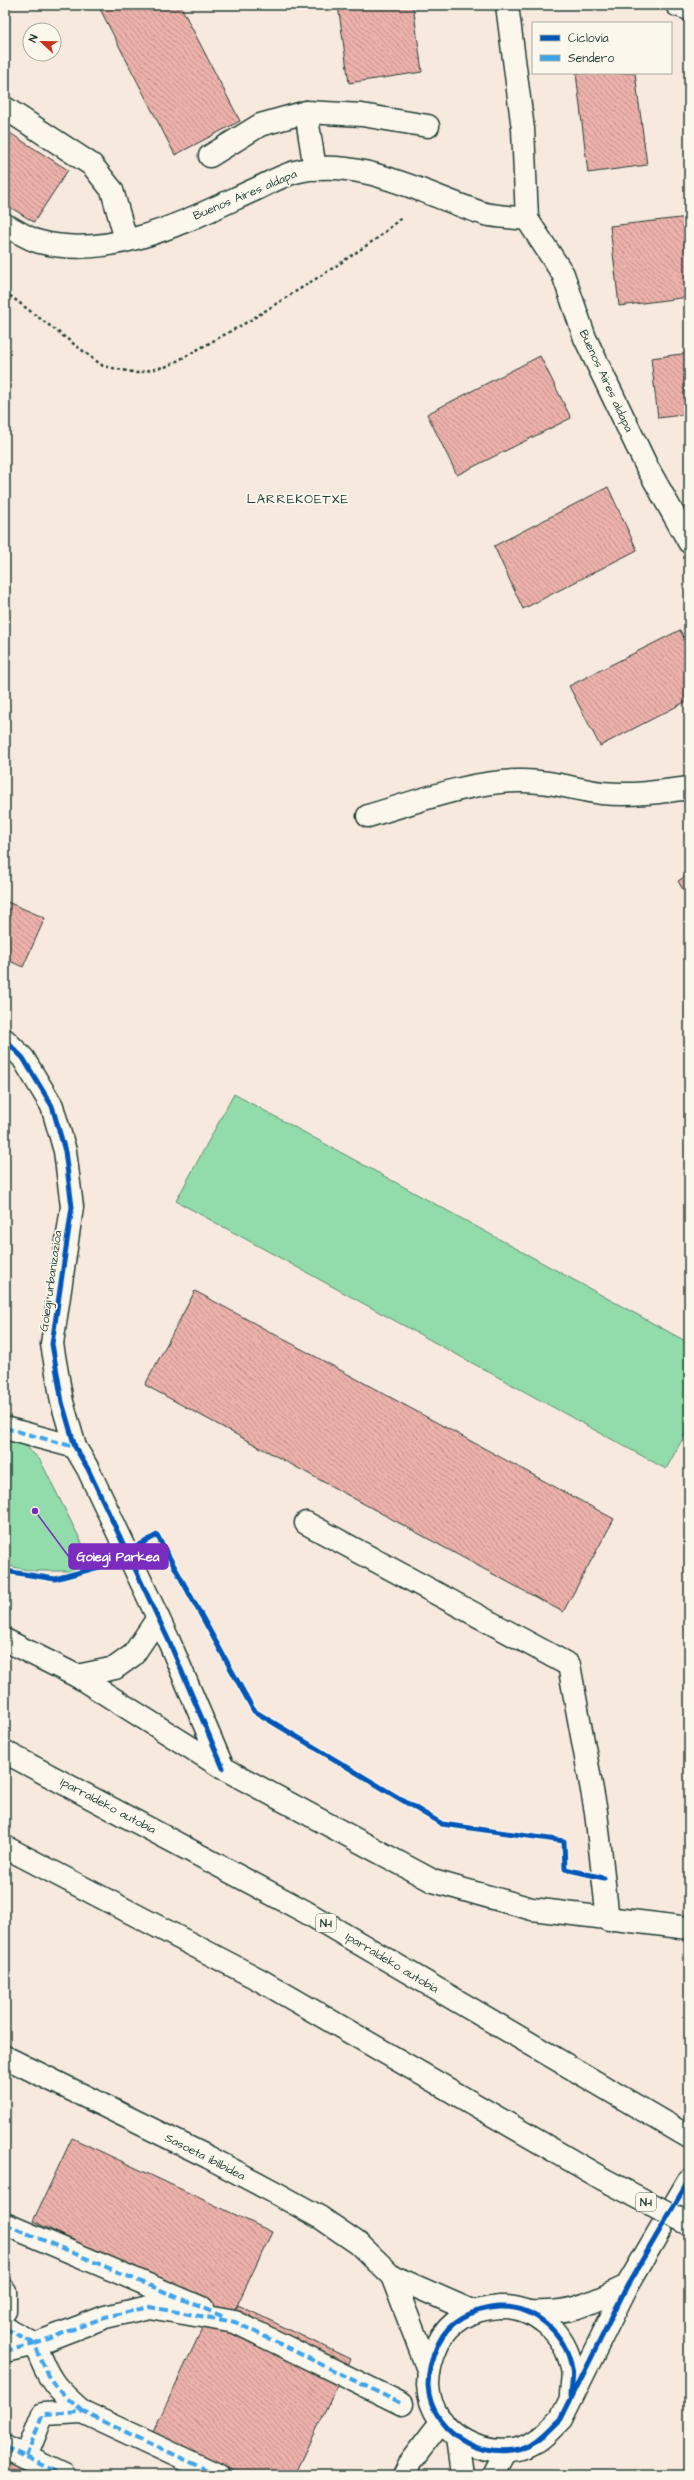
<svg xmlns="http://www.w3.org/2000/svg" width="694" height="2480" font-family="'Architects Daughter',sans-serif">
<defs>
<pattern id="building-back-hatch" width="6" height="6" patternUnits="userSpaceOnUse"><rect width="6" height="6" fill="#ecb1aa"/><path d="M-1 5l2 2M0 0l6 6M5-1l2 2" fill="none" stroke="#bf918b"/></pattern>
</defs>
<rect width="100%" height="100%" fill="#f8e9df"/>
<filter id="ink" filterUnits="userSpaceOnUse"><feTurbulence type="fractalNoise" baseFrequency=".025" numOctaves="2"/><feDisplacementMap in="SourceGraphic" scale="8" xChannelSelector="R" yChannelSelector="G"/><feConvolveMatrix kernelMatrix="1 2 1 2 8 2 1 2 1" color-interpolation-filters="sRGB"/></filter>
<g filter="url(#ink)">
<g fill="#92dbaa" stroke="#588c6f">
<polygon points="234,1094 689,1343 689,1427 666,1469 176,1201"/>
<polygon points="5,1436 26,1446 40,1460 91,1561 87,1571 31,1571 5,1565"/>
</g>
<g fill="url(#building-back-hatch)" stroke="#1f3d34">
<polygon points="98,5 180,5 240,121 175,155"/>
<polygon points="338,5 413,5 422,72 349,83"/>
<polygon points="576,73 635,73 647,165 588,173"/>
<polygon points="5,130 68,170 34,222 5,204"/>
<polygon points="689,217 689,297 619,306 610,226"/>
<polygon points="689,353 689,414 658,418 651,358"/>
<polygon points="540,356 571,418 457,475 427,414"/>
<polygon points="608,487 637,550 523,609 494,546"/>
<polygon points="680,630 689,648 689,700 600,746 569,686"/>
<polygon points="689,874 689,900 678,881"/>
<polygon points="5,901 45,918 23,967 5,959"/>
<polygon points="195,1291 614,1519 563,1612 145,1385"/>
<polygon points="72,2138 272,2232 232,2316 33,2221"/>
<polygon points="238,2305 350,2359 295,2475 242,2475 153,2432 213,2306 232,2316"/>
<polygon points="5,2456 70,2475 5,2475"/>
</g>
<g fill="none" stroke-linecap="round" stroke-linejoin="round">
<g stroke="#1f3d34" stroke-width="25">
<g id="service">
<polyline points="306,112 362,115 428,126"/>
<polyline points="210,156 260,125 306,112 315,169"/>
<path d="M368 816C416 802 467 782 518 781 547 780 573 789 602 793 631 796 660 792 689 788"/>
<polyline points="306,1523 569,1665 596,1812 608,1920"/>
</g>
</g>
<g stroke="#1f3d34" stroke-width="25">
<g id="pedestrian">
<polyline points="5,2224 202,2308"/>
<polyline points="5,2291 5,2311"/>
<polyline points="5,2328 35,2344"/>
<polyline points="5,2351 35,2344"/>
<path d="M83 2412C55 2388 48 2380 35 2344L105 2317 149 2307 235 2322 402 2404"/>
<polyline points="5,2447 64,2475"/>
<polyline points="26,2457 43,2414 83,2412 218,2475"/>
</g>
</g>
<g stroke="#1f3d34" stroke-width="25">
<g id="minor">
<polyline points="507,5 523,129 527,219 563,274 585,338 647,467 689,542"/>
<polyline points="677,5 689,9"/>
<polyline points="5,108 92,165 112,190 126,240"/>
<path d="M5 225C16 230 28 239 40 242 113 261 190 219 254 190 267 184 281 176 295 172 356 154 428 196 485 214 498 217 513 217 527 219"/>
<polyline points="5,1040 23,1058 52,1106 65,1151 72,1207 52,1344 62,1402 75,1447 88,1469 168,1639 223,1768"/>
<polyline points="5,1428 75,1447"/>
<polyline points="5,1640 77,1676 223,1768 433,1881 532,1909 689,1928"/>
<polyline points="77,1676 115,1668 133,1655 158,1618"/>
<polyline points="5,2057 208,2157 274,2192 321,2218 359,2244 392,2276 474,2312"/>
<polyline points="392,2276 429,2372"/>
<path d="M529 2312C572 2314 589 2304 627 2286"/>
<path d="M571 2396C571 2388 574 2377 572 2369 566 2334 535 2305 499 2307 473 2309 449 2320 438 2344 432 2357 428 2370 428 2385 430 2436 494 2468 537 2441 546 2435 553 2427 561 2419L627 2286 689 2180"/>
<polyline points="457,2437 462,2475"/>
<polyline points="403,2475 408,2465 442,2421"/>
<polyline points="493,2475 506,2451"/>
</g>
</g>
<g stroke="#1f3d34" stroke-width="25">
<g id="motorway">
<polyline points="5,1752 304,1911 689,2137"/>
<polyline points="5,1847 260,1980 603,2179"/>
</g>
</g>
<polyline stroke="#1f3d34" stroke-width="2.5" stroke-dasharray="3 3" stroke-linecap="butt" points="5,292 103,366 137,373 168,366 249,321 333,268 379,237 402,217"/>
<use href="#service" stroke="#fbf7ec" stroke-width="22"/>
<use href="#pedestrian" stroke="#fbf7ec" stroke-width="22"/>
<use href="#minor" stroke="#fbf7ec" stroke-width="22"/>
<use href="#motorway" stroke="#fbf7ec" stroke-width="22"/>
<g stroke="#1f3d34" stroke-width="25" stroke-linecap="butt">
<polyline id="motorway-bridge" points="603,2179 689,2224"/>
</g>
<use href="#motorway-bridge" stroke="#fbf7ec" stroke-width="22"/>
<g stroke="#3da4eb" stroke-width="4" stroke-dasharray="8 4" stroke-linecap="butt">
<polyline points="677,5 689,9"/>
<polyline points="5,1428 75,1447"/>
<polyline points="5,2224 224,2317"/>
<polyline points="5,2291 5,2311"/>
<polyline points="5,2328 35,2344"/>
<polyline points="5,2351 35,2344"/>
<path d="M83 2412C55 2388 48 2380 35 2344L105 2317 149 2307 235 2322 402 2404"/>
<polyline points="5,2447 64,2475"/>
<polyline points="26,2457 43,2414 83,2412 218,2475"/>
</g>
<g stroke="#fbf7ec" stroke-width="8">
<g id="cycleway">
<polyline points="5,1040 23,1058 52,1106 65,1151 72,1207 52,1344 62,1402 75,1447 88,1469 168,1639 223,1768"/>
<polyline points="5,1571 55,1579 103,1566 157,1535 254,1711 442,1824 564,1841 565,1869 604,1878"/>
<path d="M571 2396C571 2388 574 2377 572 2369 566 2334 535 2305 499 2307 473 2309 449 2320 438 2344 432 2357 428 2370 428 2385 430 2436 494 2468 537 2441 546 2435 553 2427 561 2419L627 2286 689 2180"/>
</g>
</g>
<use href="#cycleway" stroke="#0057b8" stroke-width="5"/>
</g>
</g>
<g text-anchor="middle" dominant-baseline="central" stroke-width="3.5" stroke-linejoin="round" paint-order="stroke">
<g fill="#fbf7ec" stroke="#61756b" stroke-width="1">
<rect x="316" y="1914" width="20" height="18" rx="3"/>
<rect x="636" y="2193" width="20" height="18" rx="3"/>
</g>
<g font-size="11" font-weight="bold" fill="#1f3d34">
<text x="326" y="1923">N-I</text>
<text x="646" y="2202">N-I</text>
</g>
<g font-size="12" fill="#1f3d34" stroke="#fbf7ec">
<text transform="translate(245 195) rotate(-23)">Buenos Aires aldapa</text>
<text transform="translate(606 381) rotate(65)">Buenos Aires aldapa</text>
<text transform="translate(51 1281) rotate(-82)">Goiegi urbanizazioa</text>
<text transform="translate(108 1806) rotate(28)">Iparraldeko autobia</text>
<text transform="translate(392 1963) rotate(31)">Iparraldeko autobia</text>
<text transform="translate(205 2157) rotate(27)">Sasoeta ibilbidea</text>
</g>
<g font-size="13" letter-spacing="1" fill="#1f3d34" stroke="#fbf7ec">
<text x="298" y="499">LARREKOETXE</text>
</g>
</g>
<path fill="none" stroke="#7b2cbf" stroke-width="1.5" d="M35 1511L69 1557"/>
<circle fill="#7b2cbf" stroke="#fbf7ec" stroke-width="1.5" cx="35" cy="1511" r="4"/>
<rect fill="#7b2cbf" stroke="#7b2cbf" stroke-width="1.5" x="69" y="1544" width="99" height="25" rx="4"/>
<g font-size="13" text-anchor="middle" font-weight="bold" fill="#fff">
<text x="118" y="1561">Goiegi Parkea</text>
</g>
<rect width="694" height="2480" fill="none" stroke="#fbf7ec" stroke-width="20"/>
<rect x="10" y="10" width="674" height="2460" fill="none" stroke="#1f3d34" stroke-width="1.5" filter="url(#ink)"/>
<rect x="532" y="22" width="140" height="52" fill="#fbf7ec" stroke="#a3ada2"/>
<rect x="540" y="35" width="20" height="6" fill="#0057b8" stroke="#a3ada2"/>
<text x="568" y="42" font-size="12" fill="#1f3d34">Ciclovía</text>
<rect x="540" y="55" width="20" height="6" fill="#3da4eb" stroke="#a3ada2"/>
<text x="568" y="62" font-size="12" fill="#1f3d34">Sendero</text>
<g transform="translate(42 42) rotate(292)"><circle r="19" fill="#fbf7ec" stroke="#a3ada2"/>
<path d="M0-3L7 15L0 10L-7 15Z" fill="#c8321e"/>
<text y="-6" font-size="11" font-weight="bold" text-anchor="middle" fill="#1f3d34">N</text>
</g>
</svg>
